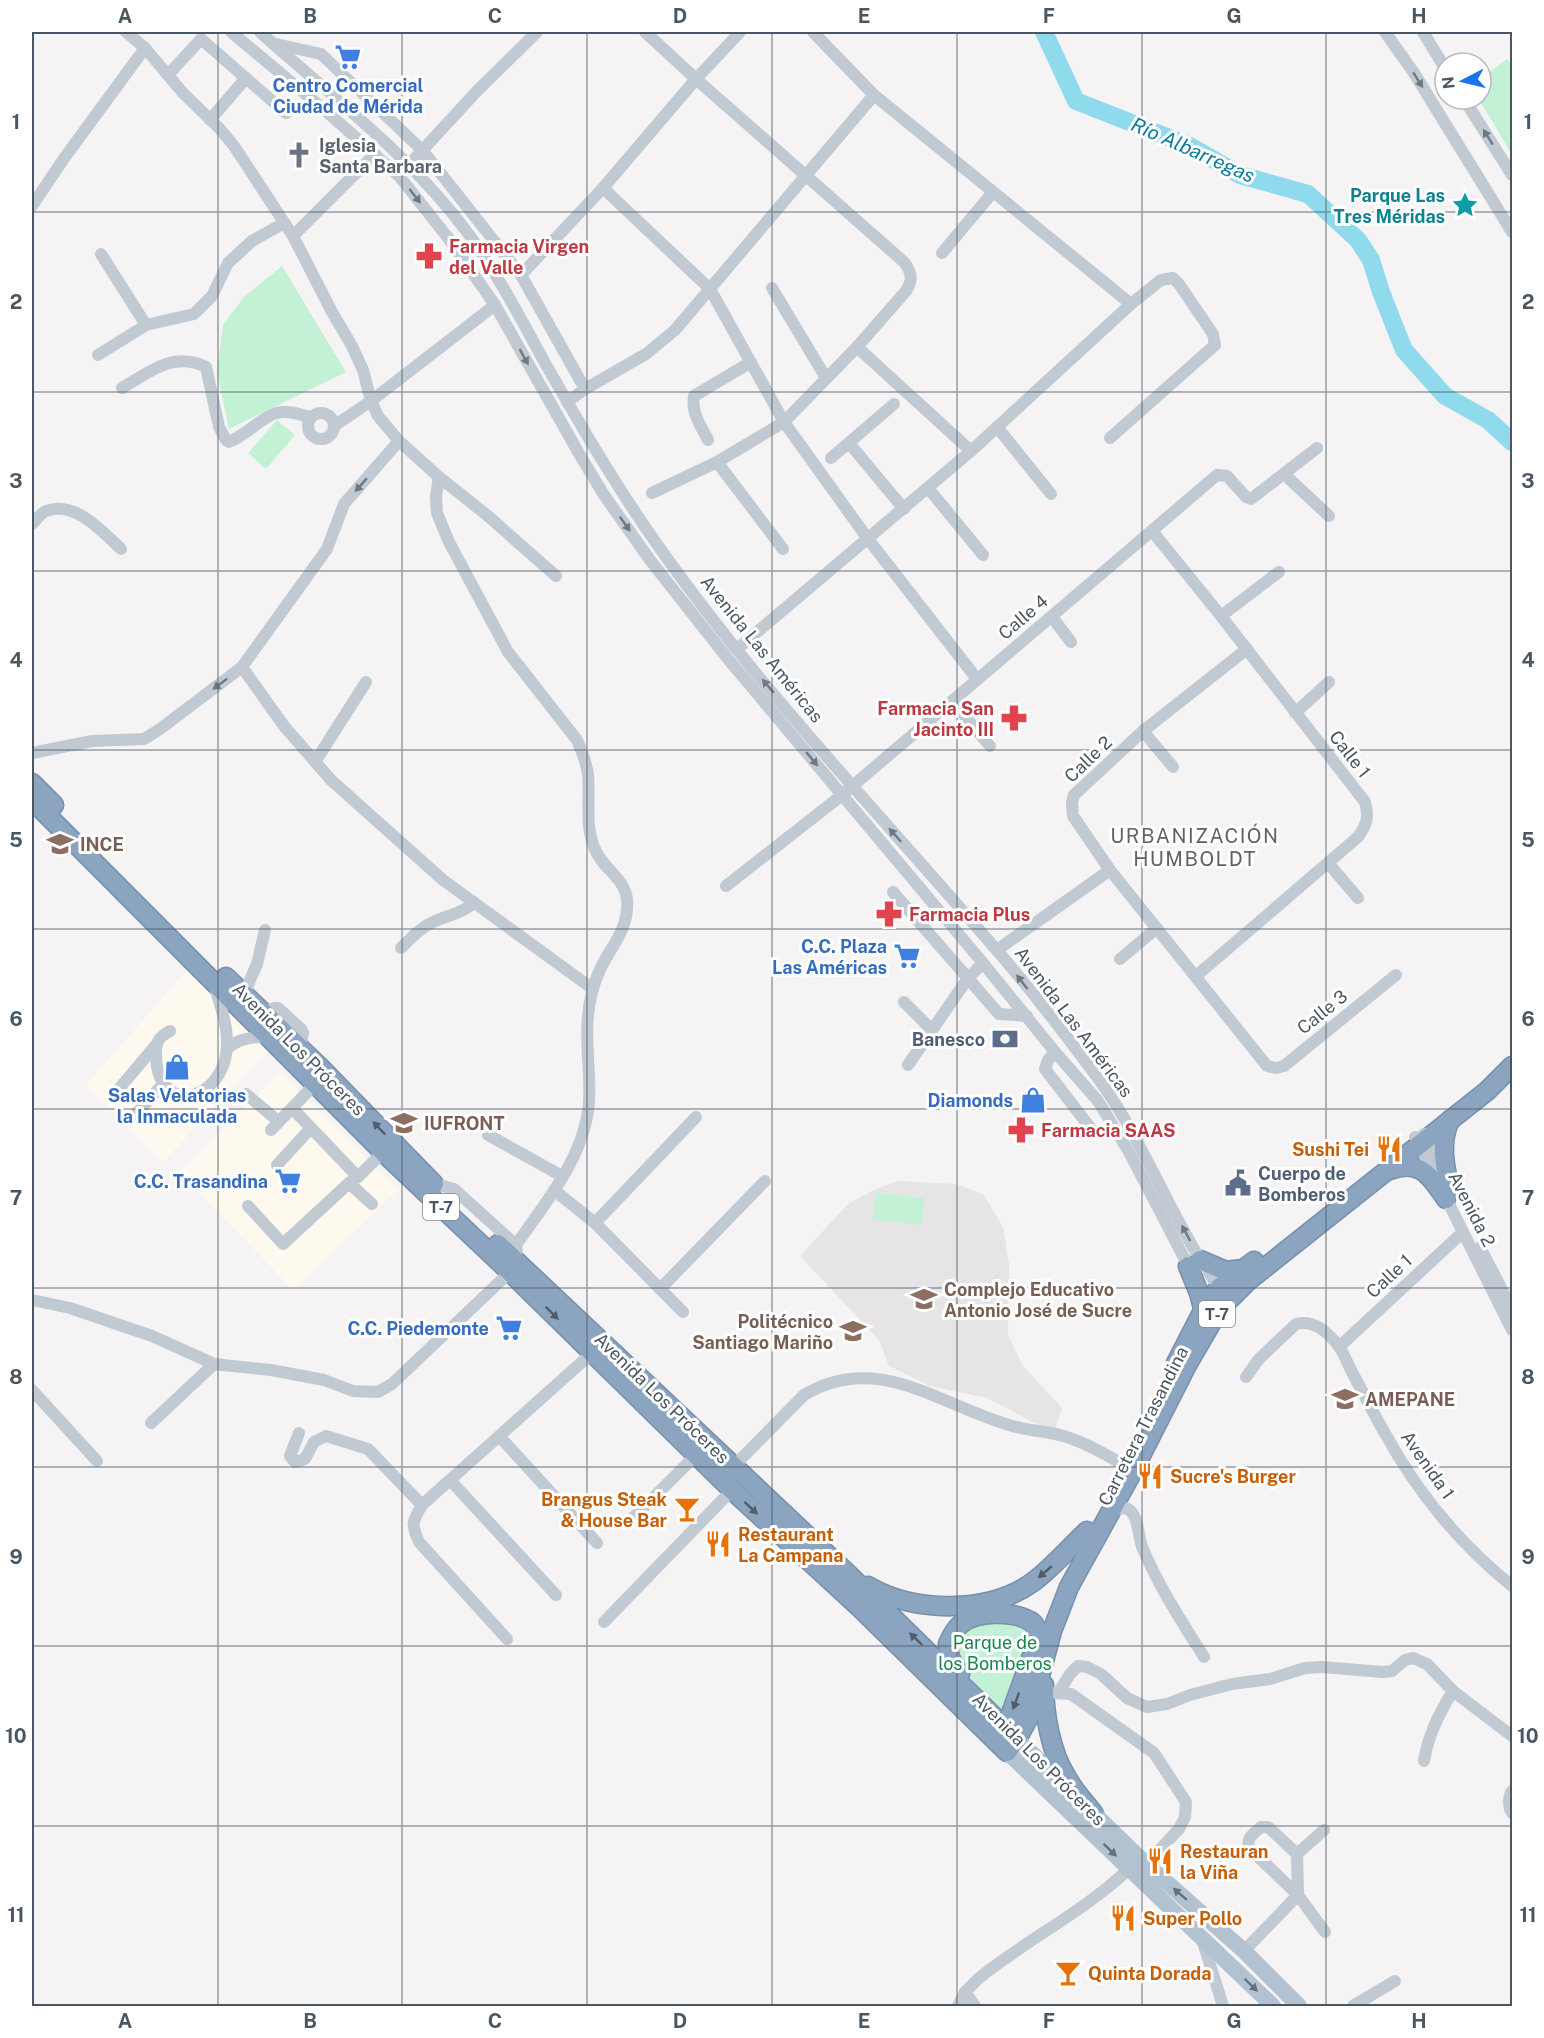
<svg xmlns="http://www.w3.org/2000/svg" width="1544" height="2038" font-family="'Public Sans',sans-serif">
<rect width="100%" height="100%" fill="#f5f3f3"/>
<g fill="#fdf9ef">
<polygon points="187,970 270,1049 163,1162 86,1085"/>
<polygon points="280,1072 398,1190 293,1290 179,1172"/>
</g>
<polygon fill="#e6e4e5" points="898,1181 956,1184 983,1194 1003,1227 1009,1264 1008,1335 1023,1366 1062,1408 1054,1433 987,1398 930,1386 889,1366 879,1340 800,1256 848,1204 876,1189"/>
<g fill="#c3f1d5">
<polygon points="1507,59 1512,65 1512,155 1479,99 1481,99 1481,78"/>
<polygon points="282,266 346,372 229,429 217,372 223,325 244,297"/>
<polygon points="277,420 295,435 266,469 248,453"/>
<polygon points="876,1193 924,1198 921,1225 873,1220"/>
<path d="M973 1622 1025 1623 1034 1638 1005 1712C987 1696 942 1659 963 1631 966 1628 970 1625 973 1622Z"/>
</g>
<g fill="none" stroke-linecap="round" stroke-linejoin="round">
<polyline stroke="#90daee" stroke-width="18" points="1044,32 1076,101 1190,146 1240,175 1308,194 1358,240 1371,260 1381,292 1404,350 1445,396 1488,420 1512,442"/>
<g stroke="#7690ad" stroke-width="21">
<g id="highway">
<polyline points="32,783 54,805"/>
<polyline points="32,800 383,1152 510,1272 732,1490 858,1606 1007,1752 1017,1739 1029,1717 1052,1631 1069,1587 1133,1471 1187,1365 1219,1310 1248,1281 1487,1091 1512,1066"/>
<polyline points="226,977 321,1068 434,1184"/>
<path d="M1450 1120C1439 1143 1445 1167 1450 1191"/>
<path d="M1390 1170C1420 1158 1431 1177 1446 1199"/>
<polyline points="498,1244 847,1573 1017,1739"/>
<polyline points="1200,1260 1226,1271 1243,1269"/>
<polyline points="1188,1266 1199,1293 1203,1308"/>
<polyline points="1176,1363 1209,1299 1219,1288 1254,1261"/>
<path d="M868 1586C914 1613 989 1614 1033 1582 1052 1568 1069 1548 1087 1531"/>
<path d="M960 1674 950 1658 948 1644C951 1637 955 1629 961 1624 976 1611 1013 1611 1030 1621 1036 1624 1037 1631 1039 1637"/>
<path d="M1044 1685C1044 1713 1051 1753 1066 1776 1073 1790 1085 1802 1094 1814"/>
<polyline points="1002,1738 1037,1642"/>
</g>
</g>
<g stroke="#c1cad2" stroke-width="12">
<polyline points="126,32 145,48 183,93 220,129 234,146 293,236 332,312 352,346 363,370 371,401 378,416 399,441 439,477 488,516 556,576"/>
<polyline points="231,32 327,112 399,176 449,239 495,305 581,457 604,495 650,560 728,659 983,963 1055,1052 1098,1101 1129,1152 1192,1273"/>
<path d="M260 32C331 96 409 154 467 232 497 273 521 319 545 363 581 426 617 488 659 547 759 689 881 815 994 947 1029 987 1062 1030 1094 1073 1146 1141 1172 1226 1224 1294"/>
<path d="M645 32 696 79 904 262C912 273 913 280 906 291L857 347"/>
<polyline points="813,32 874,95 1131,304"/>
<polyline points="1385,32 1414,73 1512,232"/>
<polyline points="1423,32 1445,68"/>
<polyline points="276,44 321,54 423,151 521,275 585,389"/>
<polyline points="168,75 201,39 286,113"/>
<polyline points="1464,99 1512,175"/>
<polyline points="210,120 246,78"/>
<polyline points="405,169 478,90 537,32"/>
<polyline points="603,188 696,79 740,32"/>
<polyline points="32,206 65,157 145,48"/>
<polyline points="293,236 375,154"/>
<polyline points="942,253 993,192"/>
<polyline points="101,254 146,325"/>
<polyline points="521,275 603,188 710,289 784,422 868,539 977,679"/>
<polyline points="772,288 826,378"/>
<polyline points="98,355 146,325 194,314 212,296 228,263 252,241 284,223"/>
<path d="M122 388C150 372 173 351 206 367L219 427 226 440 229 442C245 436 262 417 276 413 287 410 299 414 310 417"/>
<polyline points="567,402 585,389 646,354 675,330 874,95"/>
<circle cx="321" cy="426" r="13"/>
<polyline points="334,426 371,401 495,305"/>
<polyline points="997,427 1051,494"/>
<path d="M708 440C701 426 691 413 694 396L751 362"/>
<polyline points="849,443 904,509"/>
<polyline points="831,458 894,404"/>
<polyline points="717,462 783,549"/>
<polyline points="1284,474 1329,516"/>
<path d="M439 477 436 496 437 513 449 542 508 652 577 740C582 752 587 763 588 775 590 798 585 825 594 847 601 868 625 877 627 900 629 923 617 940 606 958 600 968 595 981 592 992 582 1031 591 1063 589 1101 586 1155 546 1202 516 1245"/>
<polyline points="928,488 983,555"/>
<polyline points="652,493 717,462 784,422 857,347 971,451"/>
<path d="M32 524C36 520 41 513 46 511 75 500 103 532 121 549"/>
<path d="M1152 531 1221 616 1365 802C1369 817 1367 824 1358 837L1196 976"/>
<polyline points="1221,616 1279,572"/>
<polyline points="1052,617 1071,642"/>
<polyline points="737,649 971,451 1131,304 1161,280 1173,278 1179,284 1213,334 1215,345 1110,438"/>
<polyline points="1247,649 1143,731 1074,795 1072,802 1073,816 1110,870 1267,1066 1276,1068 1284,1066 1396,975"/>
<polyline points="242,667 284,726 331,780 443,880 593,989"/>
<polyline points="952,701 990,746"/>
<polyline points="1295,713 1329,682"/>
<polyline points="1143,731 1173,767"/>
<polyline points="32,753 92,741 144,739 160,729 242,667 327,549 344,504 399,441"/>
<polyline points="315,762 366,682"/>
<polyline points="1328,863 1358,898"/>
<polyline points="726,886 842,795 1217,475 1227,476 1246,497 1251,499 1317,448"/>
<polyline points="893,892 999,1014 1027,1016"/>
<path d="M401 948C411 938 421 927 435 921 450 915 462 913 474 903"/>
<polyline points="997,950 1110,870"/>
<polyline points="1120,959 1157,928"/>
<polyline points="244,994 257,964 265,930"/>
<polyline points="904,1002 931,1029"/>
<polyline points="264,1014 274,1008 278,1008 301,1029 303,1033 300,1047"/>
<path d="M170 1031C159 1037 155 1042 156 1056 158 1123 237 1099 226 1029 224 1014 218 999 214 984"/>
<path d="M227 1049C239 1038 251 1038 266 1036"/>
<polyline points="1055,1052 1048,1060 1045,1069 1092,1130"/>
<polyline points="908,1065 968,978 983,963"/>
<polyline points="118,1090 155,1046"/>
<polyline points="246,1094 278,1121"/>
<polyline points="292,1108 358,1177"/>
<polyline points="136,1114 163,1084"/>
<polyline points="271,1130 315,1084"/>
<polyline points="1424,1134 1441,1170"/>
<polyline points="488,1135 562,1176"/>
<polyline points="1415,1137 1436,1178"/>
<polyline points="277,1165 310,1129"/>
<polyline points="349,1183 372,1204"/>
<polyline points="432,1183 454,1189 516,1245 517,1251"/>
<polyline points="554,1190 595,1223 683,1312"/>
<polyline points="1444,1194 1512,1330"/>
<polyline points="248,1206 283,1244 349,1183 358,1177 383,1152"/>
<polyline points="595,1223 696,1117"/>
<polyline points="1480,1247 1512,1309"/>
<polyline points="660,1289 765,1181"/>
<polyline points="32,1300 70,1308 152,1336 214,1364"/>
<polyline points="1339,1347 1463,1232"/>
<path d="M1246 1377 1259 1359 1296 1324C1314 1319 1327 1332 1338 1345 1344 1353 1348 1365 1353 1374 1364 1394 1374 1415 1386 1435 1417 1492 1461 1545 1512 1586"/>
<polyline points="32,1390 97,1461"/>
<polyline points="151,1423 214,1364 271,1370 324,1380 353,1391 378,1392 392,1384 510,1272"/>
<polyline points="299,1433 290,1456 295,1462 305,1459 314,1442 326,1436 368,1449 422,1505"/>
<polyline points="500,1437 597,1543"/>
<path d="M734 1466 804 1395C877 1351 940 1405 1009 1425 1028 1431 1049 1431 1067 1437 1090 1445 1113 1458 1133 1471"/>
<polyline points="450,1480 556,1595"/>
<path d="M1112 1509 1126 1508C1140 1514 1137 1536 1143 1549 1159 1587 1182 1622 1204 1657"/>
<polyline points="632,1519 696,1455"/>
<polyline points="604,1622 732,1490"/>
<path d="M507 1639 419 1542C411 1524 412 1522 422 1505L592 1353"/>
<polyline points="1059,1692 1070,1674 1078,1666 1087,1667 1101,1674 1127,1698 1147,1707 1167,1704 1190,1695 1232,1684 1270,1679 1305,1668 1322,1667 1382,1672 1392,1671 1405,1660 1413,1658 1427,1664 1453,1691 1512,1736"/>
<polyline points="1054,1693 1071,1694 1154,1753 1186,1802 1185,1817 1179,1829 1146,1864"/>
<path d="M1424 1761C1428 1735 1439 1713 1453 1691"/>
<path d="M1512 1791C1508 1797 1508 1807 1512 1813"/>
<polyline points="1297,1854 1298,1895 1325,1932"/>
<polyline points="1202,1939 1223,2006"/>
<path d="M1244 1951 1298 1895 1250 1849C1245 1839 1253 1834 1261 1827H1268L1297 1854 1324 1830"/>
<polyline points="965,1992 975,2006"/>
<path d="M958 2006 965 1992 979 1978C1029 1938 1089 1909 1135 1863"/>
<polyline points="1353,2006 1395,1981"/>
</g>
<g stroke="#b3c2d1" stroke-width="16">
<polyline points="1017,1739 1146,1864 1244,1951 1299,2006"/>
<polyline points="1007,1752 1273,2006"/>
</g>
<use href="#highway" stroke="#8ba5c1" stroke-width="18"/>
</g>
<defs><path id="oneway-solid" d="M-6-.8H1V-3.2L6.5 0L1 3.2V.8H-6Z" transform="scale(1.5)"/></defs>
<g fill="#6e7983">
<use href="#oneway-solid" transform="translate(1418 80) rotate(58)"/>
<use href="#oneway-solid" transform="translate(1488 137) rotate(-122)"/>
<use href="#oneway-solid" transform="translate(415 196) rotate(52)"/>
<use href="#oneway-solid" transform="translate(524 357) rotate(61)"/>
<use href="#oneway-solid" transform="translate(361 485) rotate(131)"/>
<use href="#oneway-solid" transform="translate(625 524) rotate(55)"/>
<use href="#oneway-solid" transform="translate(220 684) rotate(143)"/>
<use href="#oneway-solid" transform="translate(768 686) rotate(-130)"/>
<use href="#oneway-solid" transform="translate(812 759) rotate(50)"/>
<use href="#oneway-solid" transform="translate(895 835) rotate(-132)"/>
<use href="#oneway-solid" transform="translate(1022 982) rotate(-128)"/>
<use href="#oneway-solid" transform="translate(1186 1233) rotate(-118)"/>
</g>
<g fill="#505e6b">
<use href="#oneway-solid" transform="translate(379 1128) rotate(-134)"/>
<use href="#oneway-solid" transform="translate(552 1313) rotate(45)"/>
<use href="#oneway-solid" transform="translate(751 1508) rotate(43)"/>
<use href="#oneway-solid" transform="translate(1045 1572) rotate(139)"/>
<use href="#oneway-solid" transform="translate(916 1639) rotate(-136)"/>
<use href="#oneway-solid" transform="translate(1016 1701) rotate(110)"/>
</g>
<g fill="#64717d">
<use href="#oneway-solid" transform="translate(1110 1850) rotate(44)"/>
<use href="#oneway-solid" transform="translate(1180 1894) rotate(-139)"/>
<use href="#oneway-solid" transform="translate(1251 1985) rotate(44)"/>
</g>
<path fill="none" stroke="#4a5661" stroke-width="1.5" stroke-opacity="0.55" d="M218 32V2006M402 32V2006M587 32V2006M772 32V2006M957 32V2006M1142 32V2006M1326 32V2006M32 212H1512M32 392H1512M32 571H1512M32 750H1512M32 929H1512M32 1109H1512M32 1288H1512M32 1467H1512M32 1646H1512M32 1826H1512"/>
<defs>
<g id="supermarket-bare" transform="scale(2.07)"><path d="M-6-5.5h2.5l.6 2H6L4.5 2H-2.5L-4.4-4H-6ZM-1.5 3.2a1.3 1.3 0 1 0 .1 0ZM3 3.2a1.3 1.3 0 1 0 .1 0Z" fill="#3f7fe0" stroke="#fff" stroke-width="2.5" paint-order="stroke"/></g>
<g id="church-bare" transform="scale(2.07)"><path d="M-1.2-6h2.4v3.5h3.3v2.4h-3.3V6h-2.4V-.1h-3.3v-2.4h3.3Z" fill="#6b7280" stroke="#fff" stroke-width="2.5" paint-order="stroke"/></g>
<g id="sight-bare" transform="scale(2.07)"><path d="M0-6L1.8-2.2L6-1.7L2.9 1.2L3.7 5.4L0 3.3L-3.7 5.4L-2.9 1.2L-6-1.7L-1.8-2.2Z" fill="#0f9aa8" stroke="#fff" stroke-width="2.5" paint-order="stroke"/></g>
<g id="pharmacy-bare" transform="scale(2.07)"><path d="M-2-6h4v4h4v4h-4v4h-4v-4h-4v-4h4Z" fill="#e0444e" stroke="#fff" stroke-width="2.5" paint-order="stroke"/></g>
<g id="university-bare" transform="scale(2.07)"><path d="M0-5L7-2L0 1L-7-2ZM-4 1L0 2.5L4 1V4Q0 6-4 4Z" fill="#8d6e63" stroke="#fff" stroke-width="2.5" paint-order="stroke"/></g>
<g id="bank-bare" transform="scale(2.07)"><path d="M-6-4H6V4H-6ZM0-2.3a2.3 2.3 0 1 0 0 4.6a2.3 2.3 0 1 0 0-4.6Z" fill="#5c6f8a" stroke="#fff" stroke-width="2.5" paint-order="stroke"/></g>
<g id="shop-bare" transform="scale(2.07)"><path d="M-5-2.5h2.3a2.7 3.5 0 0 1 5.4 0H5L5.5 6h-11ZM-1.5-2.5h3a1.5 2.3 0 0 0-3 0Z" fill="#3f7fe0" stroke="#fff" stroke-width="2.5" paint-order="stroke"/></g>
<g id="school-bare" transform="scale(2.07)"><path d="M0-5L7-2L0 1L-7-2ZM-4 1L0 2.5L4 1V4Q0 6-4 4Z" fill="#8d6e63" stroke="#fff" stroke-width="2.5" paint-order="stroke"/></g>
<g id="restaurant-bare" transform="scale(2.07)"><path d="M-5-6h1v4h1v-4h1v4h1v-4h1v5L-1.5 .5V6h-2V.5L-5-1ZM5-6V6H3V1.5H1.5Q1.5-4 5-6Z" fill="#e8710a" stroke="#fff" stroke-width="2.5" paint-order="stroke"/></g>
<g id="civic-bare" transform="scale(2.07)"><path d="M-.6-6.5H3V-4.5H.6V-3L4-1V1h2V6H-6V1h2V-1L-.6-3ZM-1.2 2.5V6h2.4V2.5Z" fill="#5c6f8a" stroke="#fff" stroke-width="2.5" paint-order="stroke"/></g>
<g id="bar-bare" transform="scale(2.07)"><path d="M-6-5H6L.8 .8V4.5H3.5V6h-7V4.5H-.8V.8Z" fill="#e8710a" stroke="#fff" stroke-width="2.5" paint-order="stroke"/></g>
</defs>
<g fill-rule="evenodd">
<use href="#supermarket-bare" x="348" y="57"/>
<use href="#church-bare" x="299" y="155"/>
<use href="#sight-bare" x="1465" y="205"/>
<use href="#pharmacy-bare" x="429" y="256"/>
<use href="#pharmacy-bare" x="1014" y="718"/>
<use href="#university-bare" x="60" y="844"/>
<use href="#pharmacy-bare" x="889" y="914"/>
<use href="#supermarket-bare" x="907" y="956"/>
<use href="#bank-bare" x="1005" y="1039"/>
<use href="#shop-bare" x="177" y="1067"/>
<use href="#shop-bare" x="1033" y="1100"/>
<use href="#school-bare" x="404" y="1123"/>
<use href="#pharmacy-bare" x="1021" y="1130"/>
<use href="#restaurant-bare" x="1389" y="1149"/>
<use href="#supermarket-bare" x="288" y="1181"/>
<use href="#civic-bare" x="1238" y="1183"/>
<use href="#university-bare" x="924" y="1299"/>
<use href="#supermarket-bare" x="509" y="1328"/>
<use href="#university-bare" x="853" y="1331"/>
<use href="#school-bare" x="1345" y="1399"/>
<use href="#restaurant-bare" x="1150" y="1476"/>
<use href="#bar-bare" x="687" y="1509"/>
<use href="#restaurant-bare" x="718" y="1544"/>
<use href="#restaurant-bare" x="1160" y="1861"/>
<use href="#restaurant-bare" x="1123" y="1918"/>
<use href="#bar-bare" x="1068" y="1973"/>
</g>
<g text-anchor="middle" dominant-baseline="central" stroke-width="6" stroke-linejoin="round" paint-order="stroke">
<g fill="#fff" stroke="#808990" stroke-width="1.5">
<rect x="423" y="1194" width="36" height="26" rx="4.5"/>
<rect x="1199" y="1301" width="36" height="26" rx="4.5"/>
</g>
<g font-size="16" font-weight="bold" fill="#4a5661">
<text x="441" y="1207">T-7</text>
<text x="1217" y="1314">T-7</text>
</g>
<g font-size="18" font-weight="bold" fill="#366cbe" stroke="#fff" text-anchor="end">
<text x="348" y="85" text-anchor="middle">Centro Comercial<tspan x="348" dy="21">Ciudad de Mérida</tspan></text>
<text x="887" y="946">C.C. Plaza<tspan x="887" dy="21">Las Américas</tspan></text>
<text x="177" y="1095" text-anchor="middle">Salas Velatorias<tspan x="177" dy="21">la Inmaculada</tspan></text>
<text x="1013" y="1100">Diamonds</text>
<text x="268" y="1181">C.C. Trasandina</text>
<text x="489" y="1328">C.C. Piedemonte</text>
</g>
<g font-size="18" font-weight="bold" fill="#5b616d" stroke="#fff" text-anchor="start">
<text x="319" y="145">Iglesia<tspan x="319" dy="21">Santa Barbara</tspan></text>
</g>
<g font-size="18" font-weight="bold" fill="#0d838f" stroke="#fff" text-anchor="end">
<text x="1445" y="195">Parque Las<tspan x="1445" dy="21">Tres Méridas</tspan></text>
</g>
<g font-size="18" font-weight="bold" fill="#be3a42" stroke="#fff" text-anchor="start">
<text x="449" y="246">Farmacia Virgen<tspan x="449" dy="21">del Valle</tspan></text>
<text x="994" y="708" text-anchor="end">Farmacia San<tspan x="994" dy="21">Jacinto III</tspan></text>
<text x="909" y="914">Farmacia Plus</text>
<text x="1041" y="1130">Farmacia SAAS</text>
</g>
<g font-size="18" fill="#4a5661" stroke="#fff">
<text transform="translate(1023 617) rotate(-40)">Calle 4</text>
<text transform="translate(762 649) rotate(51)">Avenida Las Américas</text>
<text transform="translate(1350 754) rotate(52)">Calle 1</text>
<text transform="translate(1088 759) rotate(-44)">Calle 2</text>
<text transform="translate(1322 1012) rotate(-39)">Calle 3</text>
<text transform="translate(1074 1022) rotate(53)">Avenida Las Américas</text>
<text transform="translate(299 1049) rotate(45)">Avenida Los Próceres</text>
<text transform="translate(1472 1209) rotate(63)">Avenida 2</text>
<text transform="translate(1389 1276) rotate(-43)">Calle 1</text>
<text transform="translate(662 1398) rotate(44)">Avenida Los Próceres</text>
<text transform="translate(1143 1426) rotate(-63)">Carretera Trasandina</text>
<text transform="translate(1428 1465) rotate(55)">Avenida 1</text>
<text transform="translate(1039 1759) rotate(45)">Avenida Los Próceres</text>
</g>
<g font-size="18" font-weight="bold" fill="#785e54" stroke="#fff" text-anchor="start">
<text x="80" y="844">INCE</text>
<text x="424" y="1123">IUFRONT</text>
<text x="944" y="1289">Complejo Educativo<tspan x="944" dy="21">Antonio José de Sucre</tspan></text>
<text x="833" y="1321" text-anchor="end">Politécnico<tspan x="833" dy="21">Santiago Mariño</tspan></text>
<text x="1365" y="1399">AMEPANE</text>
</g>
<g font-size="18" font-weight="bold" fill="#4e5e75" stroke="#fff" text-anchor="end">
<text x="985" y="1039">Banesco</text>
<text x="1258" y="1173" text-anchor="start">Cuerpo de<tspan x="1258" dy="21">Bomberos</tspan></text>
</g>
<g font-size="18" font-weight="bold" fill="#c56008" stroke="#fff" text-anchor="start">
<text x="1369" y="1149" text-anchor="end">Sushi Tei</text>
<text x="1170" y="1476">Sucre's Burger</text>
<text x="667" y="1499" text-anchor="end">Brangus Steak<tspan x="667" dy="21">&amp; House Bar</tspan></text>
<text x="738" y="1534">Restaurant<tspan x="738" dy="21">La Campana</tspan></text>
<text x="1180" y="1851">Restauran<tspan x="1180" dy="21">la Viña</tspan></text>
<text x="1143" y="1918">Super Pollo</text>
<text x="1088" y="1973">Quinta Dorada</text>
</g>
<g font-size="18" fill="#17864f" stroke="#fff">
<text x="995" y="1642">Parque de<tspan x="995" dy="21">los Bomberos</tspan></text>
</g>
<g font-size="20" font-style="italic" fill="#0c7c9b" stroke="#fff">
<text transform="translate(1193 150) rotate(24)">Río Albarregas</text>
</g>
<g font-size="20" letter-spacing="1.5" fill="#5f6368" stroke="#fff">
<text x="1195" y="836">URBANIZACIÓN<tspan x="1195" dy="23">HUMBOLDT</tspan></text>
</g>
</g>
<rect width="1544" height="2038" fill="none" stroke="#ffffff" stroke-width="66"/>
<g transform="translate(1463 81) rotate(263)"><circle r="28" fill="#ffffff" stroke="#b7bbc0" stroke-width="1.5"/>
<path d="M0-4.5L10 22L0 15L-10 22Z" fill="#1a73e8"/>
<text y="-9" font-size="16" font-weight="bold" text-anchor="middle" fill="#4a5661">N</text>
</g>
<rect x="33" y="33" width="1478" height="1972" fill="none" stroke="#4a5661" stroke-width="2"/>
<g font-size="20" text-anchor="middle" font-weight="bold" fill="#4a5661">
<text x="125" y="23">A</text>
<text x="310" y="23">B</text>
<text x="495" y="23">C</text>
<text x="680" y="23">D</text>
<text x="864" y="23">E</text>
<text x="1049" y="23">F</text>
<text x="1234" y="23">G</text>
<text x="1419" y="23">H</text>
<text x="16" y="129">1</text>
<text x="1528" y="129">1</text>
<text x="16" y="309">2</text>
<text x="1528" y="309">2</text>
<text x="16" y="488">3</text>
<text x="1528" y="488">3</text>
<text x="16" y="667">4</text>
<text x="1528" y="667">4</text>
<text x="16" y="847">5</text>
<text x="1528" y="847">5</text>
<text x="16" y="1026">6</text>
<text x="1528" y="1026">6</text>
<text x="16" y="1205">7</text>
<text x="1528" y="1205">7</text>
<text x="16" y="1384">8</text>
<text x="1528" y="1384">8</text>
<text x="16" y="1564">9</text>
<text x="1528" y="1564">9</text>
<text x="16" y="1743">10</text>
<text x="1528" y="1743">10</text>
<text x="16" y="1922">11</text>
<text x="1528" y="1922">11</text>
<text x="125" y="2028">A</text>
<text x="310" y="2028">B</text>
<text x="495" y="2028">C</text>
<text x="680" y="2028">D</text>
<text x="864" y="2028">E</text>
<text x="1049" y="2028">F</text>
<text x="1234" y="2028">G</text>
<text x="1419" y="2028">H</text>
</g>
</svg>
